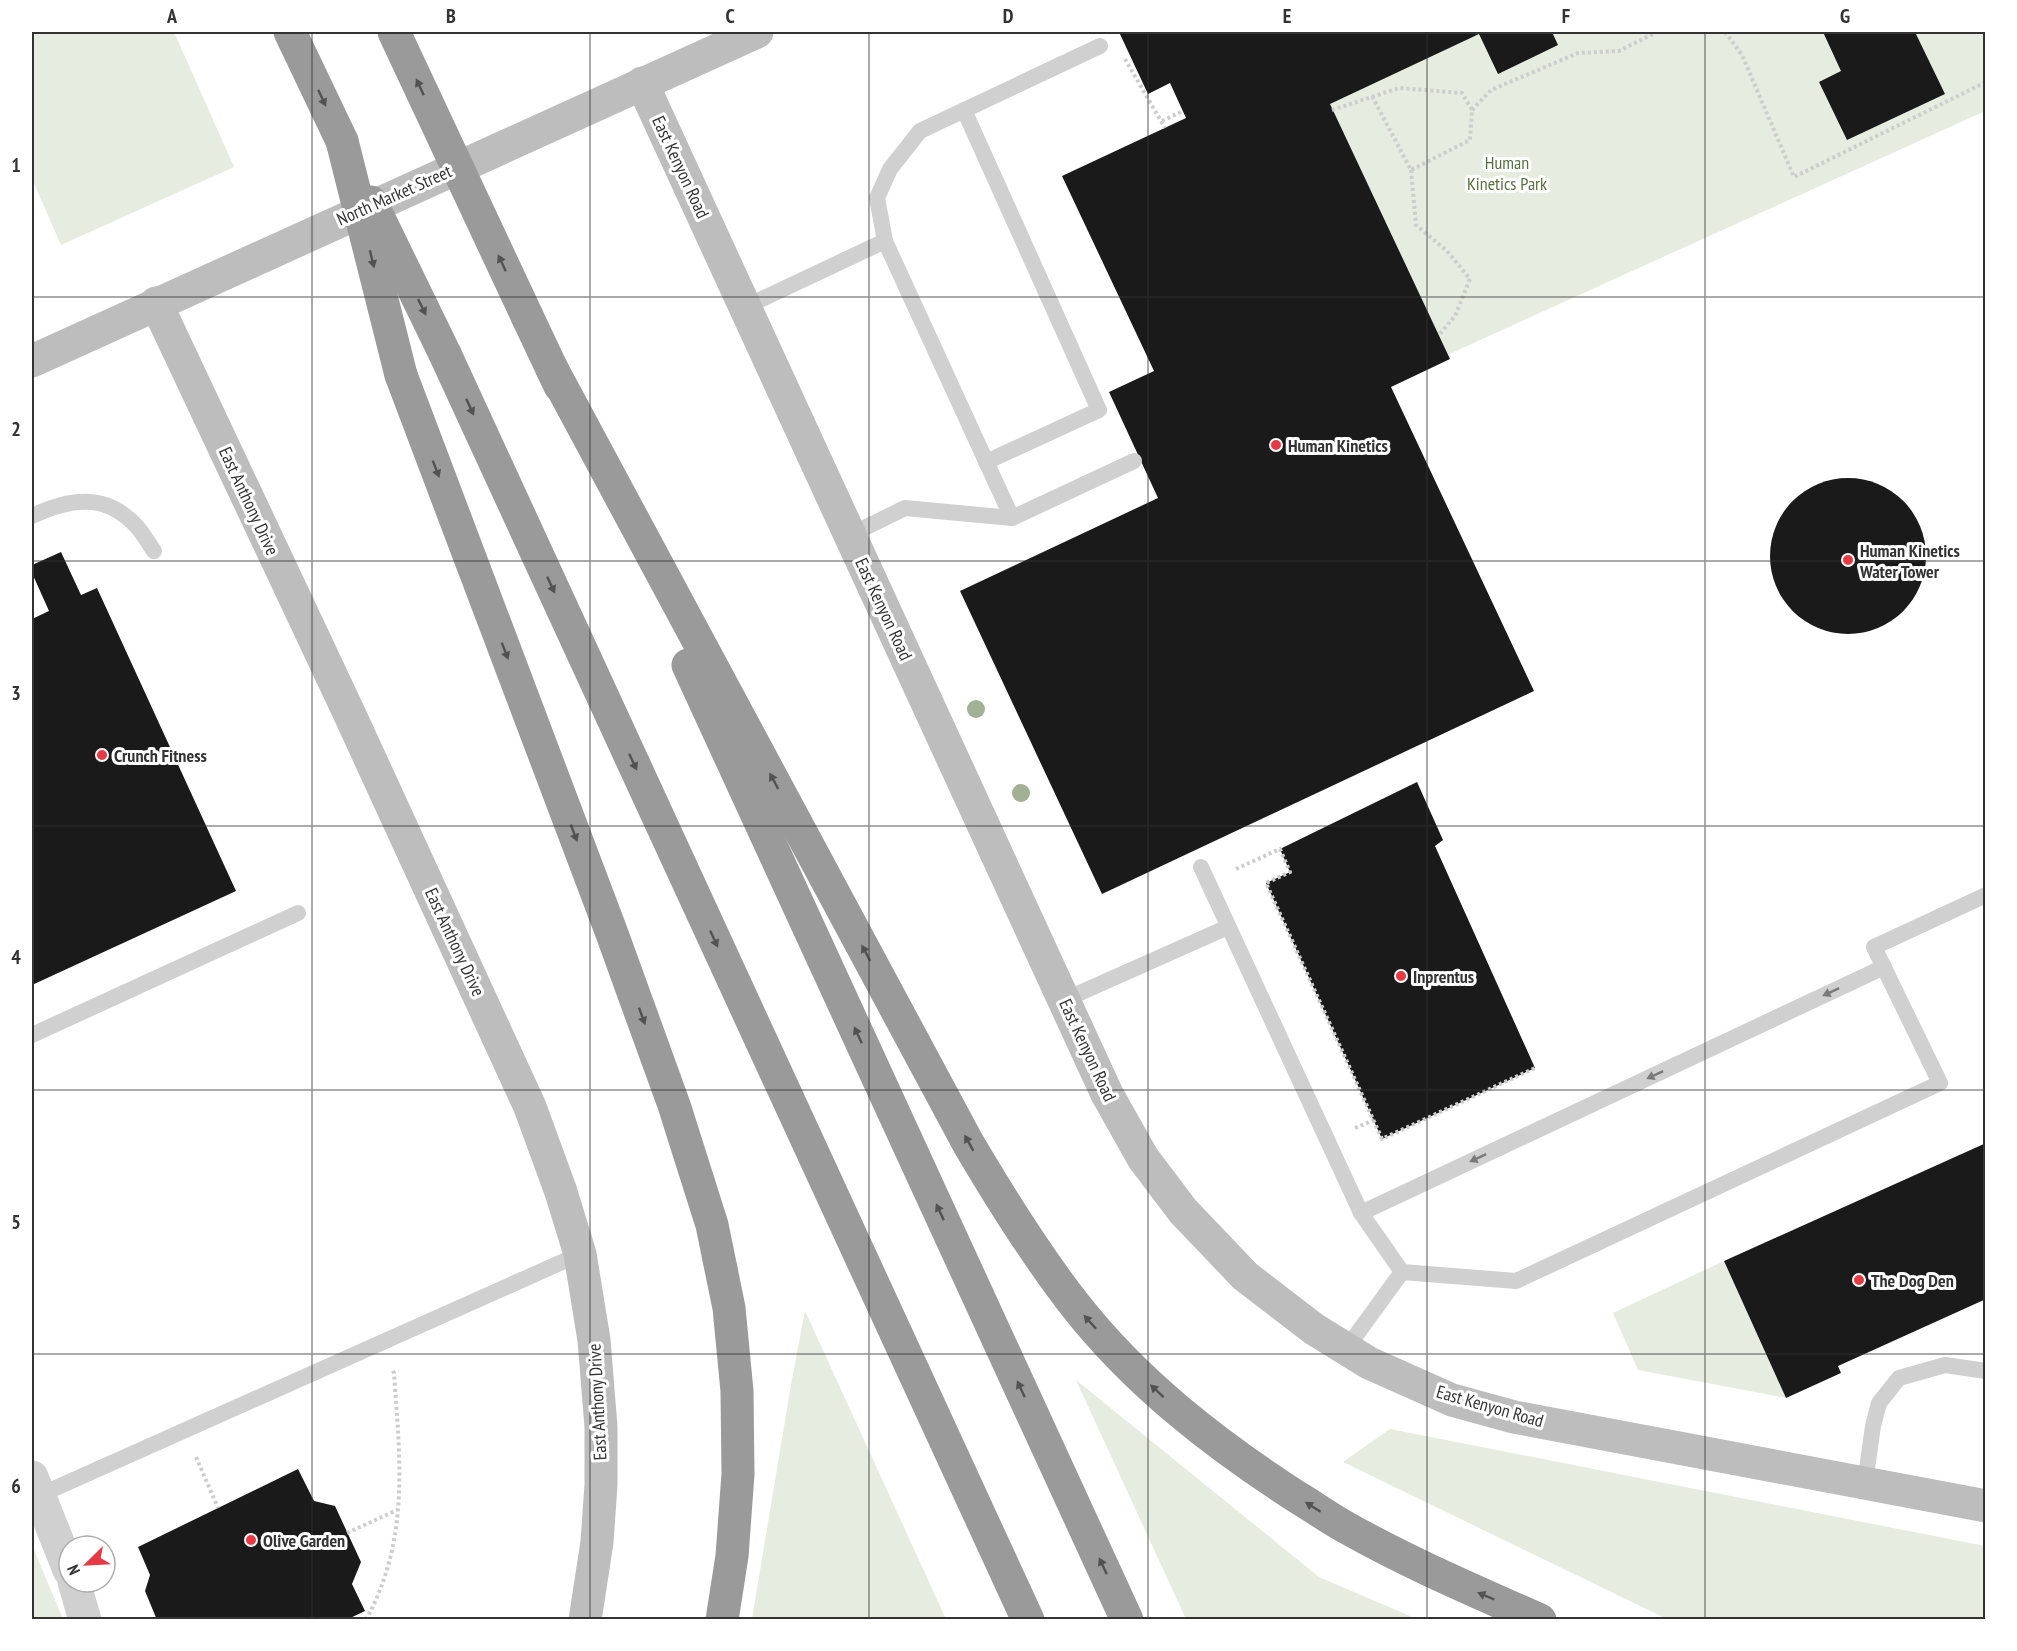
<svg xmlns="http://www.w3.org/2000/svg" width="2017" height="1651" font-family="'PT Sans Narrow',sans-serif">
<rect width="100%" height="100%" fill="#fff"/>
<g fill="#e6ecdf">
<polygon points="32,32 174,32 234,167 61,245 32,179"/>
<polygon points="1287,32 1985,32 1985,111 1436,360"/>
<polygon points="1724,1261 1786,1398 1638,1370 1613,1313"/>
<polygon points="805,1311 946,1619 752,1619 792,1379"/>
<polygon points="1076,1380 1319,1577 1417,1619 1186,1619"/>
<polygon points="1390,1429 1985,1546 1985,1619 1667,1619 1343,1462"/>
<polygon points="32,1545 63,1619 32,1619"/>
</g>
<g fill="#1a1a1a">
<polygon points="1119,32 1552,32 1558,45 1498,74 1479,34 1330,104 1450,359 1391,387 1534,691 1102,894 960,591 1158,498 1109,392 1154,371 1062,176 1186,118 1170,83 1148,94"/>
<polygon points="1823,32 1915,32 1945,94 1847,140 1819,82 1841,71"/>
<circle cx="1848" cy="556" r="78"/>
<polygon points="61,552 81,595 97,588 236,891 32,985 32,619 49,611 32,573 32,565"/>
<polygon points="1417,782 1443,840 1435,846 1535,1068 1382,1139 1266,883 1290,872 1280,849"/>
<polygon points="1986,1143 1986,1299 1838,1366 1841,1373 1786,1398 1724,1261"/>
<polygon points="298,1469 314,1501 335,1506 361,1562 352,1584 365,1611 346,1620 157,1620 145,1591 150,1575 138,1547"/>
</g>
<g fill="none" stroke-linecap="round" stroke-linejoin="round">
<g stroke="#cdcdcd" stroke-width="4" stroke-dasharray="3 3" stroke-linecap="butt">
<polyline points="1725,32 1742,55 1794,177 1986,82"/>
<polyline points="1125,59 1165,128"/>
<polyline points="1332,110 1399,88 1462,93 1472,110 1470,140 1411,170 1372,96"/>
<polyline points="1472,110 1491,90 1578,53 1619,51 1657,32"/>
<polyline points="1162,121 1183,111"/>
<polyline points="1411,170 1416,225 1447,251 1470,279 1455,316 1438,336"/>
<polyline points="1236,869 1280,849 1290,872 1266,883 1382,1139 1535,1068"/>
<polyline points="1355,1128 1374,1120"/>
<polyline points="196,1457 218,1508"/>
<polyline points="347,1533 397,1510"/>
<path d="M366 1620C410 1539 400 1460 394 1373L392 1369"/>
</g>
<g stroke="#d0d0d0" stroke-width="16">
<polyline points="964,110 1099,410 986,462"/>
<polyline points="745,307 885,241"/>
<path d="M32 516C70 498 107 492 138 528 144 535 149 544 154 551"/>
<polyline points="1012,518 885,241 877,198 890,169 920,131 1100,46"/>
<polyline points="850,535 905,508 1012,518 1134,461"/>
<polyline points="1201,867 1361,1213 1402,1272"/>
<polyline points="1064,1000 1228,927"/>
<polyline points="32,1035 298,913"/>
<polyline points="1361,1213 1884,967"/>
<polyline points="1346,1349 1402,1272 1516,1281 1940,1083 1874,947 1986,895"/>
<polyline points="1865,1483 1873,1426 1879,1403 1899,1378 1945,1365 1986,1371"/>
<polyline points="40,1495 580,1254"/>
</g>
<g stroke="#d0d0d0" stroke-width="33">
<polyline points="32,1477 69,1570"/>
<polyline points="74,1582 85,1620"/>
</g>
<g stroke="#bdbdbd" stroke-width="33">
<polyline points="642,83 1107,1094 1143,1158 1183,1211 1245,1276 1314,1329 1369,1363 1452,1400 1514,1417 1986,1506"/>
<polyline points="156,303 350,715 530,1107 561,1192 580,1254 594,1340 601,1427 601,1485 597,1542 585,1620"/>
<polyline points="32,361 757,32"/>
</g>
<g stroke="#9a9a9a" stroke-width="33">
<polyline points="290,32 342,141"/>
<polyline points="527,316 560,386"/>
<polyline points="445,354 1028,1620"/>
<path d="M551 367 968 1143C1001 1199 1035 1254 1075 1305 1136 1383 1215 1444 1297 1497 1314 1507 1330 1519 1347 1528 1409 1563 1475 1591 1540 1620"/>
<polyline points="401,375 611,931 674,1105 712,1225 729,1308 737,1391 738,1474 732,1556 722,1620"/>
<polyline points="688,665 1127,1620"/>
</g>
<g stroke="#9a9a9a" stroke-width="33">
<polyline points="394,32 527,316"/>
<polyline points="342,141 401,375"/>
<polyline points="371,202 445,354"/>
</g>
</g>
<g fill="#a2b095">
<circle cx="976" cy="709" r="9"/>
<circle cx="1021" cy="793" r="9"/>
</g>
<defs><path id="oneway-solid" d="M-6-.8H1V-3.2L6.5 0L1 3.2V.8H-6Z" transform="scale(1.5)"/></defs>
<g fill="#525252">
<use href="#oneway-solid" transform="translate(420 87) rotate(-115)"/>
<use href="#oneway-solid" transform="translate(322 98) rotate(65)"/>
<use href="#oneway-solid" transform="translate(372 259) rotate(76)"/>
<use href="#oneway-solid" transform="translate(502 263) rotate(-115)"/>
<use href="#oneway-solid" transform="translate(422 307) rotate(64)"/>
<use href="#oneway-solid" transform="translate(470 407) rotate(65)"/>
<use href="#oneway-solid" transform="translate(436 469) rotate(69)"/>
<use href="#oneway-solid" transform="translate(551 585) rotate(65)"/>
<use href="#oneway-solid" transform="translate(505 651) rotate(69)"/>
<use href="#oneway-solid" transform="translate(633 762) rotate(65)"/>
<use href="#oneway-solid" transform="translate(774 781) rotate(-118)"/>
<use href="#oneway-solid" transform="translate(574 833) rotate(69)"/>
<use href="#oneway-solid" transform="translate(714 939) rotate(65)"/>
<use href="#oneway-solid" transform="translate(866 953) rotate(-118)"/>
<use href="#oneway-solid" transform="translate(642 1016) rotate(70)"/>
<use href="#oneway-solid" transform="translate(858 1035) rotate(-115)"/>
<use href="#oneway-solid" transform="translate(969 1143) rotate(-119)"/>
<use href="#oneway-solid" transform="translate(940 1212) rotate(-115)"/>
<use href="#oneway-solid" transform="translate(1090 1322) rotate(-132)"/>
<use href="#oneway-solid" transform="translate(1021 1389) rotate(-115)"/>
<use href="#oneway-solid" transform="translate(1157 1391) rotate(-137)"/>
<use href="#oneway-solid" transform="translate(1313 1507) rotate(-148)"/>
<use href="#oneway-solid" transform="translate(1103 1566) rotate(-115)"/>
<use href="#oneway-solid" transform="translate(1486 1596) rotate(-157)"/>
</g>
<g fill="#7a7a7a">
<use href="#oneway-solid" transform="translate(1831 992) rotate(155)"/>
<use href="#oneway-solid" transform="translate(1655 1075) rotate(155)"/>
<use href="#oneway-solid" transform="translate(1478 1158) rotate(155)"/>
</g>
<path fill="none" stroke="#333" stroke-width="1.5" stroke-opacity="0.55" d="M312 32V1620M590 32V1620M869 32V1620M1148 32V1620M1427 32V1620M1705 32V1620M32 297H1986M32 561H1986M32 826H1986M32 1090H1986M32 1354H1986"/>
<g fill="#e63946" stroke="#fff" stroke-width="2">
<circle cx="1276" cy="445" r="6"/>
<circle cx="1848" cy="560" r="6"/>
<circle cx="102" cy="755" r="6"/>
<circle cx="1401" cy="976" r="6"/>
<circle cx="1859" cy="1280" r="6"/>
<circle cx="251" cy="1540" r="6"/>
</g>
<g text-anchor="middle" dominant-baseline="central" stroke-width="6" stroke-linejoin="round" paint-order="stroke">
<g font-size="18" fill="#56703f" stroke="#fff">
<text x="1507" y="162">Human<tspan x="1507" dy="21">Kinetics Park</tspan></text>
</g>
<g font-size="18" fill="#333" stroke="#fff">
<text transform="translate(681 167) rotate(65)">East Kenyon Road</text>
<text transform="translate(394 195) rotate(-24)">North Market Street</text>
<text transform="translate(249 501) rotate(65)">East Anthony Drive</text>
<text transform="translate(884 609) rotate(65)">East Kenyon Road</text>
<text transform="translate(455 942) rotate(65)">East Anthony Drive</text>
<text transform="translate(1088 1050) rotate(65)">East Kenyon Road</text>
<text transform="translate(597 1402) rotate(-93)">East Anthony Drive</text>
<text transform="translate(1490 1406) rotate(16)">East Kenyon Road</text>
</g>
<g font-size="18" font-weight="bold" fill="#333" stroke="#fff" text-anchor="start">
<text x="1288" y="445">Human Kinetics</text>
<text x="1860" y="550">Human Kinetics<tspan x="1860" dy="21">Water Tower</tspan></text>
<text x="114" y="755">Crunch Fitness</text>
<text x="1413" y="976">Inprentus</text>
<text x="1871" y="1280">The Dog Den</text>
<text x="263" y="1540">Olive Garden</text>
</g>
</g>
<rect width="2017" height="1651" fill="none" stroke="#ffffff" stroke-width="66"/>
<g transform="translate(87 1564) rotate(246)"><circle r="28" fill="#ffffff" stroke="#adadad" stroke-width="1.5"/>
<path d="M0-4.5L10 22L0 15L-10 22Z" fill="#e63946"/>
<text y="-9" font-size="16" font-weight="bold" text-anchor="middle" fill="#333333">N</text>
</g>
<rect x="33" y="33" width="1951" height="1585" fill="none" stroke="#333" stroke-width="2"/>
<g font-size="20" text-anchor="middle" font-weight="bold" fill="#333">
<text x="172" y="23">A</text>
<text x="451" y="23">B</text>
<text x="730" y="23">C</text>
<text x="1008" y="23">D</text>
<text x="1287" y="23">E</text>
<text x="1566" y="23">F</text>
<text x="1845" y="23">G</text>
<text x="16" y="172">1</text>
<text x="16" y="436">2</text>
<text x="16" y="700">3</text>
<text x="16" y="964">4</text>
<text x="16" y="1229">5</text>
<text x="16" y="1493">6</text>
</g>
</svg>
